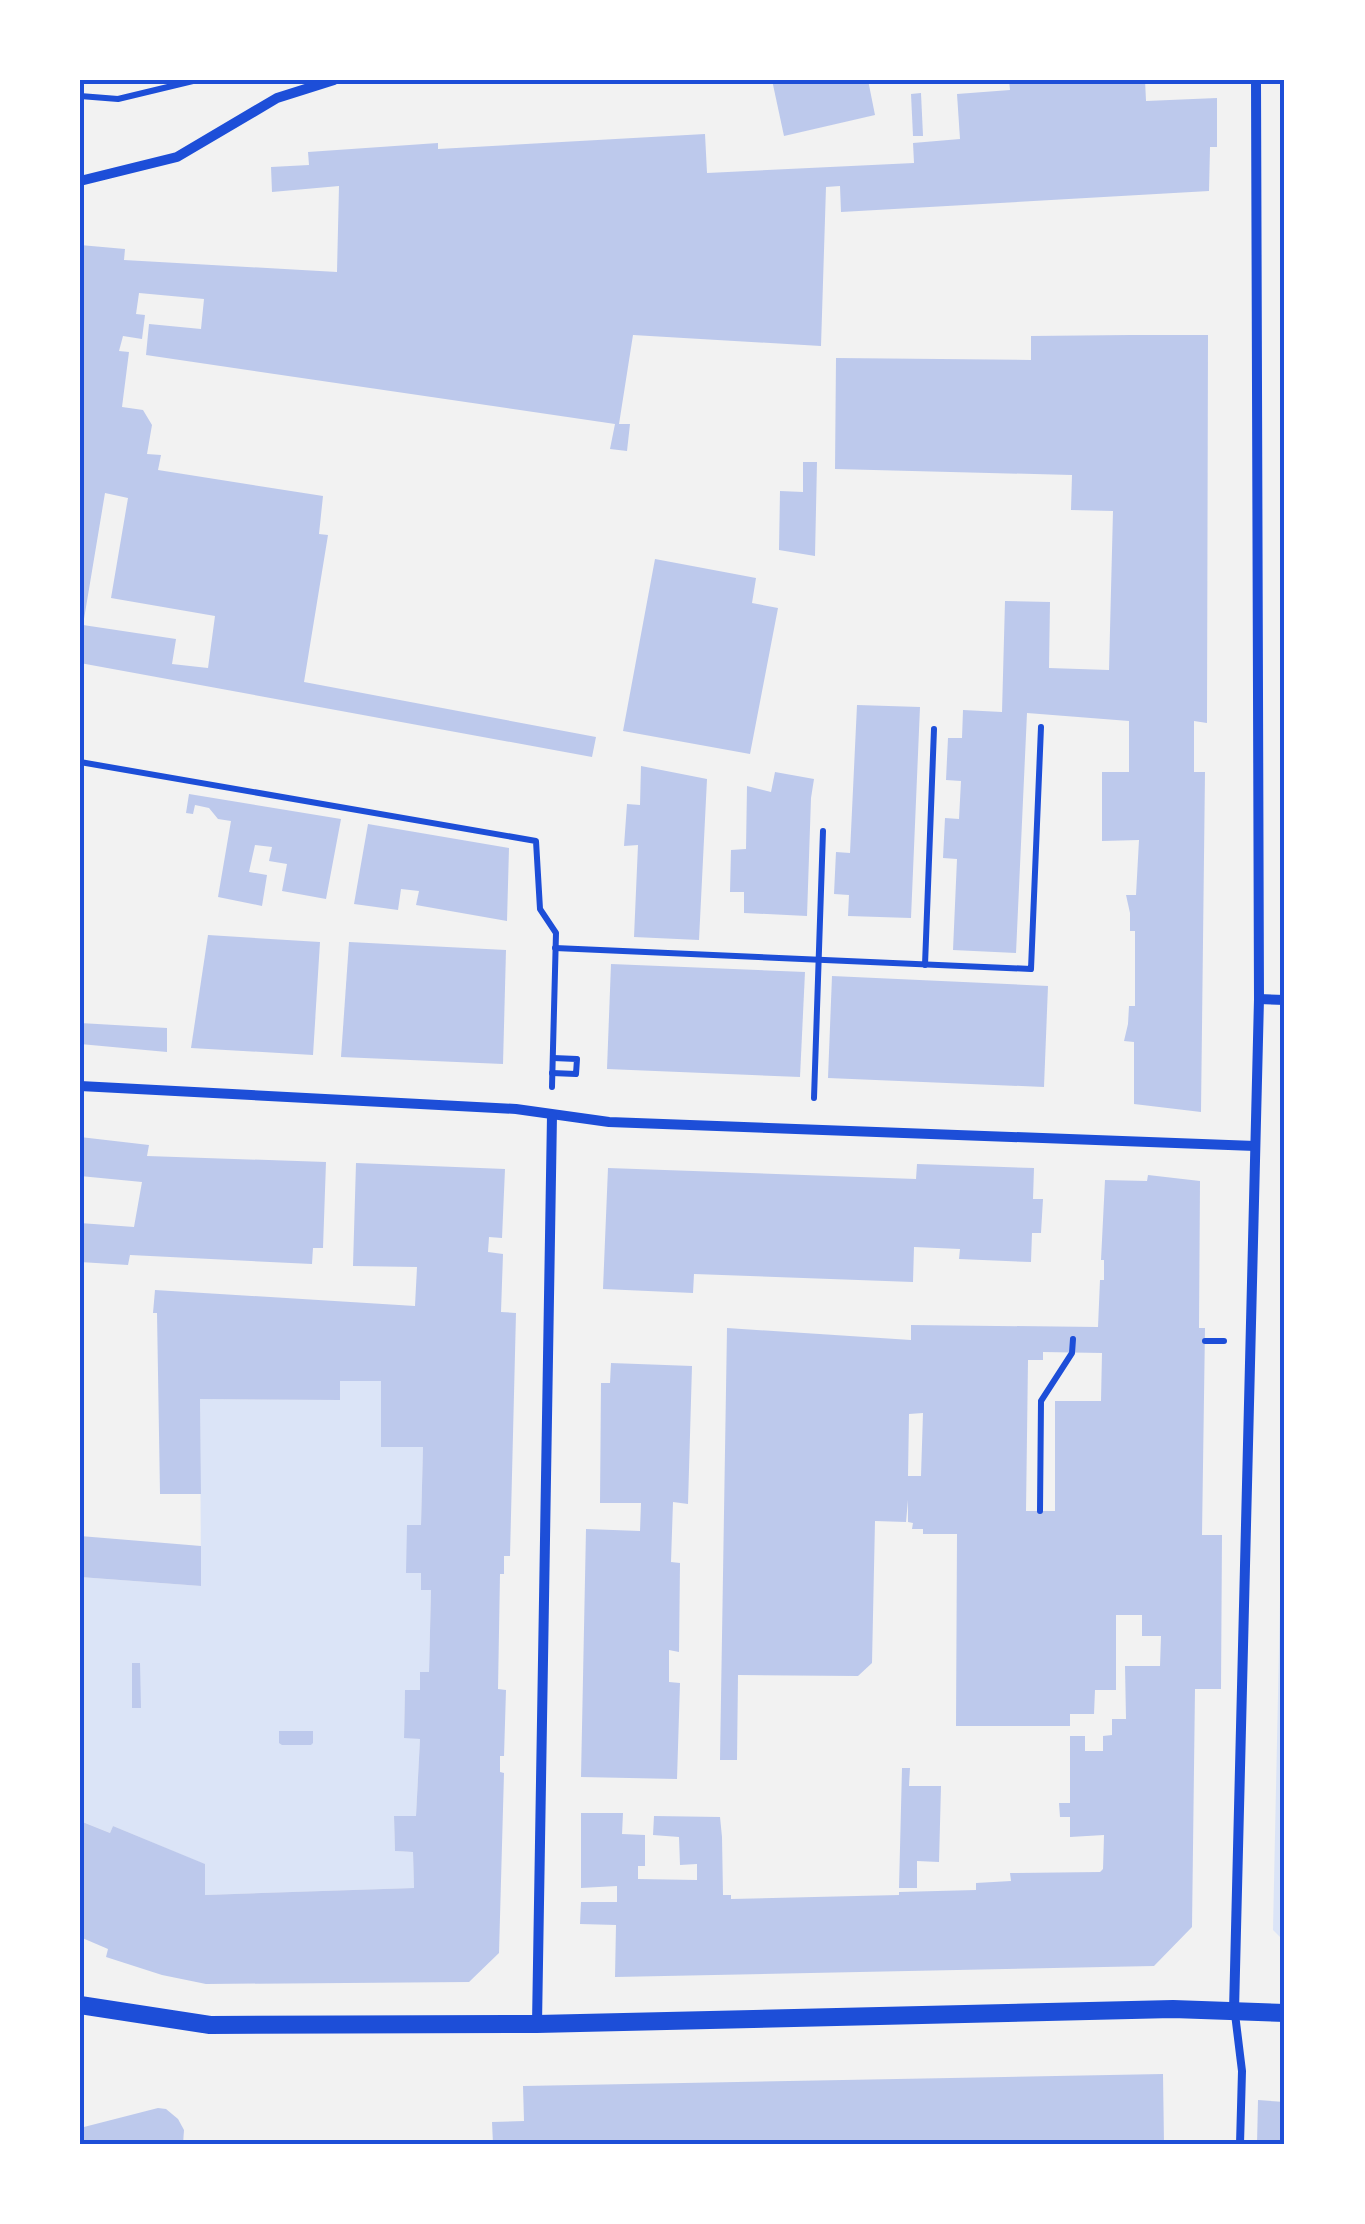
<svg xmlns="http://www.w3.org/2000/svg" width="1365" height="2224" font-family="Mulish,sans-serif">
<rect width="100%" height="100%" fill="#f2f2f2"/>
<g fill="#dbe4f7">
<polygon points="340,1381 381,1381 381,1446 423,1447 421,1525 407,1525 421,1573 421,1589 431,1590 429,1672 420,1672 420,1690 405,1691 404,1737 420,1739 416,1816 394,1816 395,1851 413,1852 414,1888 205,1895 204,1864 113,1826 110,1833 80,1821 80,1577 201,1586 200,1399 339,1400"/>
<polygon points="1280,1600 1285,1600 1285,1942 1273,1930"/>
</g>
<g fill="#bdc9ec" fill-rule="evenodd">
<polygon points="772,80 868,80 875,115 784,136"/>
<path d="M1009 80H1145L1146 101 1217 98V147H1210L1209 191 841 212 840 186 826 187 821 346 633 335 619 424H630L627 451 610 449 615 424 146 355 149 324 201 329 204 299 139 293 136 314 145 315 142 339 123 336 119 351 129 352 122 407 143 410 152 425 147 454 161 455 158 470 323 496 319 534 328 535 304 682 596 737 592 757 80 663V245L125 249 124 260 337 272 339 186 272 192 271 167 309 165 308 152 438 143V149L705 134 707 173 914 163 913 143 960 139 957 94 1010 90ZM105 493 128 498 111 598 215 616 208 668 172 664 176 639 83 625Z"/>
<polygon points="921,93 923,136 913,136 911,94"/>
<polygon points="1130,335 1208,335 1207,723 1194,721 1194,772 1205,772 1201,1112 1134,1104 1134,1042 1124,1041 1128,1024 1129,1006 1135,1006 1135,931 1130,931 1130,913 1126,895 1136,895 1139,840 1102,841 1102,772 1129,772 1129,721 1027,713 1016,953 953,950 957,859 943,858 945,818 959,819 961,781 946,780 948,738 962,738 963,710 1002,712 1005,601 1050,602 1049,668 1109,670 1113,511 1071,510 1072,475 835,469 836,358 1031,360 1031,336"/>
<polygon points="803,462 817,462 815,556 779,550 780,491 803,492"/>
<polygon points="655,559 756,578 752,603 778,608 750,754 623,731"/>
<polygon points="857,705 920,707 911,918 848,916 849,895 834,894 836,852 850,853"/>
<polygon points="641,766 707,779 699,940 634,937 638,845 624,846 627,804 640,805"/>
<polygon points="775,772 814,779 811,798 807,916 744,913 744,892 730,892 731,850 746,849 747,786 771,792"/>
<polygon points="189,794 341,819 326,899 282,891 287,864 269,861 272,847 255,845 249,872 267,875 262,906 218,897 231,821 218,819 209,808 195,805 193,814 186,813"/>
<polygon points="368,824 509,848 507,921 416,905 419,891 401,889 398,910 354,904"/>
<polygon points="208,935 320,942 313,1055 191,1048"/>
<polygon points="349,942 506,950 503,1064 341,1057"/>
<polygon points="611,964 805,972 800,1077 607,1069"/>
<polygon points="832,976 1048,986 1044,1087 828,1078"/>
<polygon points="80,1023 167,1028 167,1052 80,1044"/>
<polygon points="80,1137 149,1145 147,1156 326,1162 323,1248 313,1248 312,1264 130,1255 128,1265 80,1262 80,1223 134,1227 142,1182 80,1176"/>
<polygon points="356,1163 505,1169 502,1238 489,1237 488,1252 503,1254 501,1312 516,1313 510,1556 504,1556 504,1574 500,1574 498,1689 506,1690 504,1756 500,1756 500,1772 504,1773 499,1953 469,1982 206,1984 162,1975 106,1957 108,1949 80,1937 80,1821 110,1833 113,1826 205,1864 205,1895 414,1888 413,1852 395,1851 394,1816 416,1816 420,1739 404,1738 405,1690 420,1690 420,1672 429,1672 431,1590 421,1590 421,1573 406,1573 407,1525 421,1525 423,1447 381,1447 381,1381 340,1381 340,1400 200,1399 201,1494 160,1494 157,1313 153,1313 155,1290 415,1306 417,1267 353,1266"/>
<polygon points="917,1164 1034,1168 1033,1199 1043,1199 1041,1233 1032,1233 1031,1262 959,1259 960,1249 914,1247 913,1282 694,1274 693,1293 603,1289 608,1168 916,1179"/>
<path d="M1148 1175 1200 1181 1199 1328H1205L1202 1535H1222L1221 1689H1195L1192 1927 1154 1966 615 1977 616 1925 580 1924 581 1902H617V1886L581 1888V1813H623L622 1834 645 1835V1866H638V1879L697 1880V1864L680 1865 679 1837 653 1835 654 1816 720 1817 722 1837 723 1895H731V1899L899 1895V1892L976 1890V1883L1011 1881 1010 1873 1100 1872 1103 1869 1104 1835 1070 1837V1817H1060L1059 1803H1070V1736H1085V1751H1103V1736L1112 1735V1719H1126L1125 1666H1160L1161 1636H1142V1615H1116V1690H1095L1094 1714H1070V1726H956L957 1534H923V1529H912L913 1523 908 1522V1500L906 1522 875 1521 872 1663 858 1676 738 1675 737 1760H720L727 1328 911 1340V1325L1098 1327 1100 1280H1104V1260H1101L1105 1180 1147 1181ZM1043 1352 1102 1353 1101 1401H1055V1511H1026L1028 1360H1043ZM923 1413 921 1476H908L909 1414Z"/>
<polygon points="611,1363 692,1366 688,1504 673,1502 671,1562 680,1563 679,1652 669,1650 669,1682 680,1683 677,1779 581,1777 586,1529 640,1531 641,1503 600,1503 601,1383 610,1383"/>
<polygon points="80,1536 201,1546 201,1586 80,1577"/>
<polygon points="132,1663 140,1663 141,1708 132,1708"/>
<polygon points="279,1731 313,1731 313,1743 311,1745 282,1745 279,1743"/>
<polygon points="902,1768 910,1768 909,1786 941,1786 939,1862 917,1861 917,1888 899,1888"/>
<polygon points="1163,2074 1164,2144 493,2144 492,2122 524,2121 523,2086"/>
<polygon points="1258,2100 1285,2102 1285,2144 1257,2144"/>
<polygon points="158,2108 166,2109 178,2119 184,2130 183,2144 80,2144 80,2128"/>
</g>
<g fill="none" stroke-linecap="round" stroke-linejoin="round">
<g stroke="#1d4ed8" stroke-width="6">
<polyline points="80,96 118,99 197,80"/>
<polyline points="80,762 536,841 540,909 556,933 552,1087"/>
<polyline points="555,948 1031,969 1041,727"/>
<polyline points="925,965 934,729"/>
<polyline points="552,1073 576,1074 577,1059 553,1058"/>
<polyline points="814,1098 823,831"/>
<polyline points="1205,1341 1224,1341"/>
<polyline points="1040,1511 1041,1401 1072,1353 1073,1339"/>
</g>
<polyline stroke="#1d4ed8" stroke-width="8" points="1235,2014 1242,2071 1240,2144"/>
<g stroke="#1d4ed8" stroke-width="10">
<polyline points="80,181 177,157 277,98 334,80"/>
<polyline points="1259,999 1285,1000"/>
<polyline points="80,1086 516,1109 609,1122 1255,1146"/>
<polyline points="1234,2011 1259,999 1256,80"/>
<polyline points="537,2024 552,1115"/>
</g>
<polyline stroke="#1d4ed8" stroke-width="18" points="80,2005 210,2025 537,2024 1173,2009 1285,2013"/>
</g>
<rect width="1365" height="2224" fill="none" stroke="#ffffff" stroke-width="165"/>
<rect x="82" y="82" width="1200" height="2060" fill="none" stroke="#1d4ed8" stroke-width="4"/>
</svg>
